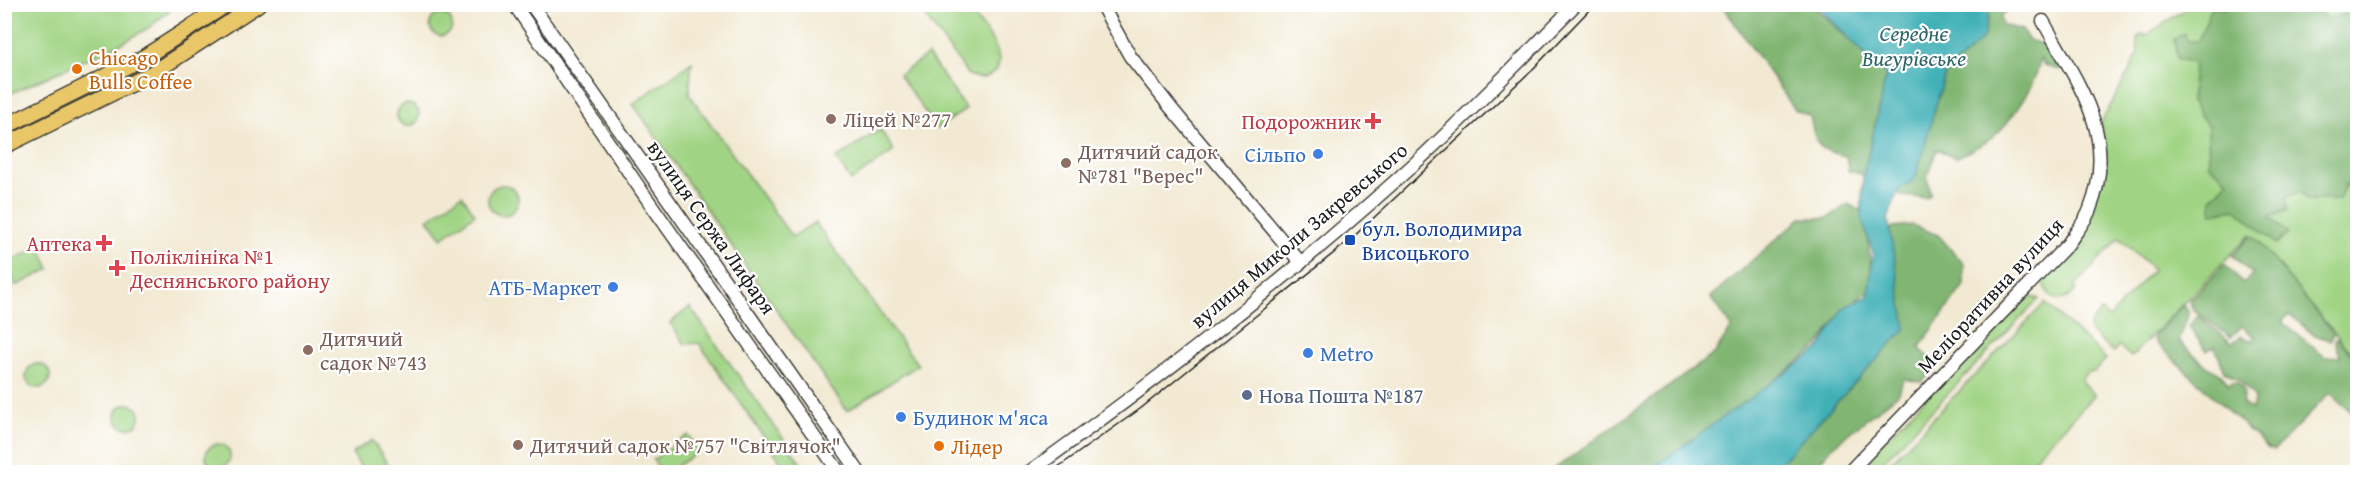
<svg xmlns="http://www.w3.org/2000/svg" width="2362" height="477" font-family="'Gentium Book Plus',serif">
<rect width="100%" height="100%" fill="#fff"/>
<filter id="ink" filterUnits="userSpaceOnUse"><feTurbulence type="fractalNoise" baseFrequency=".0167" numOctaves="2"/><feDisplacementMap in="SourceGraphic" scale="12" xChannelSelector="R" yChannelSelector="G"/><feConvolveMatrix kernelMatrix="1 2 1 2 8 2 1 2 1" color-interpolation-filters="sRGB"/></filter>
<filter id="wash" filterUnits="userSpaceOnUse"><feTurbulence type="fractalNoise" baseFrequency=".008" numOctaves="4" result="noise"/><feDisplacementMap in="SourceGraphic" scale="24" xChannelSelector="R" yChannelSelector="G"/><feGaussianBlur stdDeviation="1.35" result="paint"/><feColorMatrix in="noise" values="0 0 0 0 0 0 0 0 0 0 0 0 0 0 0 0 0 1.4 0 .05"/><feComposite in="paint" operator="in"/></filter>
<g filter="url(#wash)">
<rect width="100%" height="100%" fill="#f2e9d2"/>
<g fill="#a0d484" stroke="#5e7850" stroke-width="1.5">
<polygon points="7,5 7,4 176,5 150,27 122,43 5,96 4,6"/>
<path d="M917 5H965C976 19 1012 56 994 72 986 80 978 79 968 75Z"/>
<path d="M2191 5H2357V359L2250 235 2131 357 2119 346 2113 352 2091 332 2089 325 2101 311 2109 318 2153 269 2119 238 2074 287 2077 289C2064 305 2052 303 2043 284L2046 274 2088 225 2101 135V123L2138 55 2137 38 2143 34 2145 36Z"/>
<circle cx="441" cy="25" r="11"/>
<polygon points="928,55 966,109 937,129 899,75"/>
<polygon points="692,62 689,94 792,237 815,222 918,365 847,411 633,104"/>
<circle cx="408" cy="115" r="11"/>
<polygon points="880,129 894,151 851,181 836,159"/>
<circle cx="503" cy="200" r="15"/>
<polygon points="462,195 475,214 442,238 428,219"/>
<polygon points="40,247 50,269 16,286 5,263"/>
<polygon points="2028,296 2039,299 1873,472 1853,472 2022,299"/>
<polygon points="2045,303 2106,359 2094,372 2088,372 2082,378 2083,384 2095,395 2021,472 1881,472"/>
<polygon points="690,307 807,472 788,472 699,343 685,344 670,323"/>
<circle cx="38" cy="376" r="12"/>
<circle cx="128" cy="416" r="12"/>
<polygon points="688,435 699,451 668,472 662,472 653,460"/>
<polygon points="372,440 393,472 364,472 352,453"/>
<circle cx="218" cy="456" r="12"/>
</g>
<g fill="#80b672" stroke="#4e6947" stroke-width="1.5">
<path d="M1722 5H1812L1888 76 1866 175 1848 171 1846 156C1816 150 1816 145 1810 116L1795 110Z"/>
<path d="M1977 5H2010L2012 9 2001 16 2002 25 2022 30 2028 40C2045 44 2056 48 2064 64L2058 70 2044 65 2040 59C2037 83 2011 122 1992 138 1982 146 1967 152 1955 158L1937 149 1927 177 1931 194 1926 198 1901 196 1893 190 1921 98 1982 30 1989 18 1976 17Z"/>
<polygon points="2228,5 2322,5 2317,11 2328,19 2353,12 2357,14 2357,189 2345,185 2339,200 2307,200 2301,192 2286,197 2288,210 2270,217 2288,234 2276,244 2236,209 2212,213 2212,198 2228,181 2209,164 2208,126 2191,102 2194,64 2177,58 2174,40 2183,33 2189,41 2198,41 2213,5 2223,9"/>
<polygon points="1848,204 1865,213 1873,288 1844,309 1817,347 1683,453 1651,472 1550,472 1715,353 1732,327 1710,297 1801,218 1828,218"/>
<polygon points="1912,225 1938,235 1964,264 1964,285 1919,348 1938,365 1922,382 1903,379 1899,393 1834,445 1811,472 1765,472 1853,370 1888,232 1893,227"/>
<polygon points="2249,237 2255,237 2333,332 2331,341 2313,334 2289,314 2282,322 2325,357 2340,356 2335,340 2338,338 2357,361 2357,388 2355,392 2357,396 2357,417 2330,393 2274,450 2269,449 2155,342 2154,336 2183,305 2189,312 2179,341 2209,368 2221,374 2229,385 2232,382 2238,383 2244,391 2242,404 2252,409 2255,397 2240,381 2224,371 2215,346 2206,351 2189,326 2198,315 2232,343 2241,336 2253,341 2255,337 2242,326 2231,337 2194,310 2189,301 2225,264 2243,284 2253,275 2233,256"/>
</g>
<polygon fill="#3fb0b7" stroke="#2e666a" stroke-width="1.5" points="1816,5 1991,5 1983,38 1945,74 1915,179 1898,191 1888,219 1906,328 1772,472 1646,472 1819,349 1843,308 1868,296 1873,253 1861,217 1863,177 1886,76"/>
</g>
<g filter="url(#ink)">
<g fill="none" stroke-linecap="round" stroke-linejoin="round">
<g stroke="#3c3b37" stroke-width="15">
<g id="minor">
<polyline points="514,4 643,193 839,472"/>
<polyline points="531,4 859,472"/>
<polyline points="1101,4 1130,56 1171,108 1301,263"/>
<path d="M1029 472C1166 374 1300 269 1424 155 1476 106 1526 55 1576 4"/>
<path d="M1849 472 2068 244C2075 233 2086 221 2090 209 2119 135 2077 83 2043 21"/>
</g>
</g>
<g stroke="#3c3b37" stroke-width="18">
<g id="major">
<polyline points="4,127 143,58 227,4"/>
<polyline points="4,146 151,74 258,4"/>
</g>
</g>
<use href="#minor" stroke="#fff" stroke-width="12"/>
<use href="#major" stroke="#e9c769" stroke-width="15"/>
<polyline stroke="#1c1c1c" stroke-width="1.5" points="1051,472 1140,409 1350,240 1532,70 1595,4"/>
</g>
</g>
<g fill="#e8710a" stroke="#fff" stroke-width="2">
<circle cx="77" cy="69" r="6"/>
<circle cx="939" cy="446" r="6"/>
</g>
<g fill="#8d6e63" stroke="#fff" stroke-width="2">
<circle cx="831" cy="119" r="6"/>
<circle cx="1066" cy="163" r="6"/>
<circle cx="308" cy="350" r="6"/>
<circle cx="518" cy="445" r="6"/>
</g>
<g fill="#e0444e" stroke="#fff" stroke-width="2">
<path d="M1370 112h6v6h6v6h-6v6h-6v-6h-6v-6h6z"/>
<path d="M101 234h6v6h6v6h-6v6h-6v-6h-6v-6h6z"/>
<path d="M114 259h6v6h6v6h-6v6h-6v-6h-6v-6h6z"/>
</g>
<g fill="#3f7fe0" stroke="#fff" stroke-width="2">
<circle cx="1318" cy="154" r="6"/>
<circle cx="613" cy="287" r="6"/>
<circle cx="1308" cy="353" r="6"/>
<circle cx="901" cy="417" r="6"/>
</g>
<rect fill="#1a4fb4" stroke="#fff" stroke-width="2" x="1344" y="234" width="12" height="12" rx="3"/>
<circle fill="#5c6f8a" stroke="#fff" stroke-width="2" cx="1247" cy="395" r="6"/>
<g text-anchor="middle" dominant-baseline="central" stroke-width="4.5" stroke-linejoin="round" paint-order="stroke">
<g font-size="21" fill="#c56008" stroke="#fff" text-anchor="start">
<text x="89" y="57">Chicago<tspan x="89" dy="24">Bulls Coffee</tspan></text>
<text x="951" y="446">Лідер</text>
</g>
<g font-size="21" fill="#785e54" stroke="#fff" text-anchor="start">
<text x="843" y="119">Ліцей №277</text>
<text x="1078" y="151">Дитячий садок<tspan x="1078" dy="24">№781 "Верес"</tspan></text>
<text x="320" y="338">Дитячий<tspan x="320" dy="24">садок №743</tspan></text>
<text x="530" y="445">Дитячий садок №757 "Світлячок"</text>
</g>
<g font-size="21" fill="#be3a42" stroke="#fff" text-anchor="end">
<text x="1361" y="121">Подорожник</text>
<text x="92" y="243">Аптека</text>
<text x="130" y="256" text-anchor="start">Поліклініка №1<tspan x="130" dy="24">Деснянського району</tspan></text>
</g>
<g font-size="21" fill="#366cbe" stroke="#fff" text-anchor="end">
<text x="1306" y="154">Сільпо</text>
<text x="601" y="287">АТБ-Маркет</text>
<text x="1320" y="353" text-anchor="start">Metro</text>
<text x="913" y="417" text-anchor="start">Будинок м'яса</text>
</g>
<g font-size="21" fill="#1c1c1c" stroke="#fff">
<text transform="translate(712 227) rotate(55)">вулиця Сержа Лифаря</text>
<text transform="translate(1299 235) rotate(-40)">вулиця Миколи Закревського</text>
<text transform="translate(1990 295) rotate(-47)">Меліоративна вулиця</text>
</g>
<g font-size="21" fill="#164399" stroke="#fff" text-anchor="start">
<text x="1362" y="228">бул. Володимира<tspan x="1362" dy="24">Висоцького</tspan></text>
</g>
<g font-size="21" fill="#4e5e75" stroke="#fff" text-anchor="start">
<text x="1259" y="395">Нова Пошта №187</text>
</g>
<g font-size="22" font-style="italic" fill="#2e666a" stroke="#fff">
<text x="1914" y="33">Середнє<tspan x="1914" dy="25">Вигурівське</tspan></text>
</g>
</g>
<rect width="2362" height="477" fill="none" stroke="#fff" stroke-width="24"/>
</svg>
